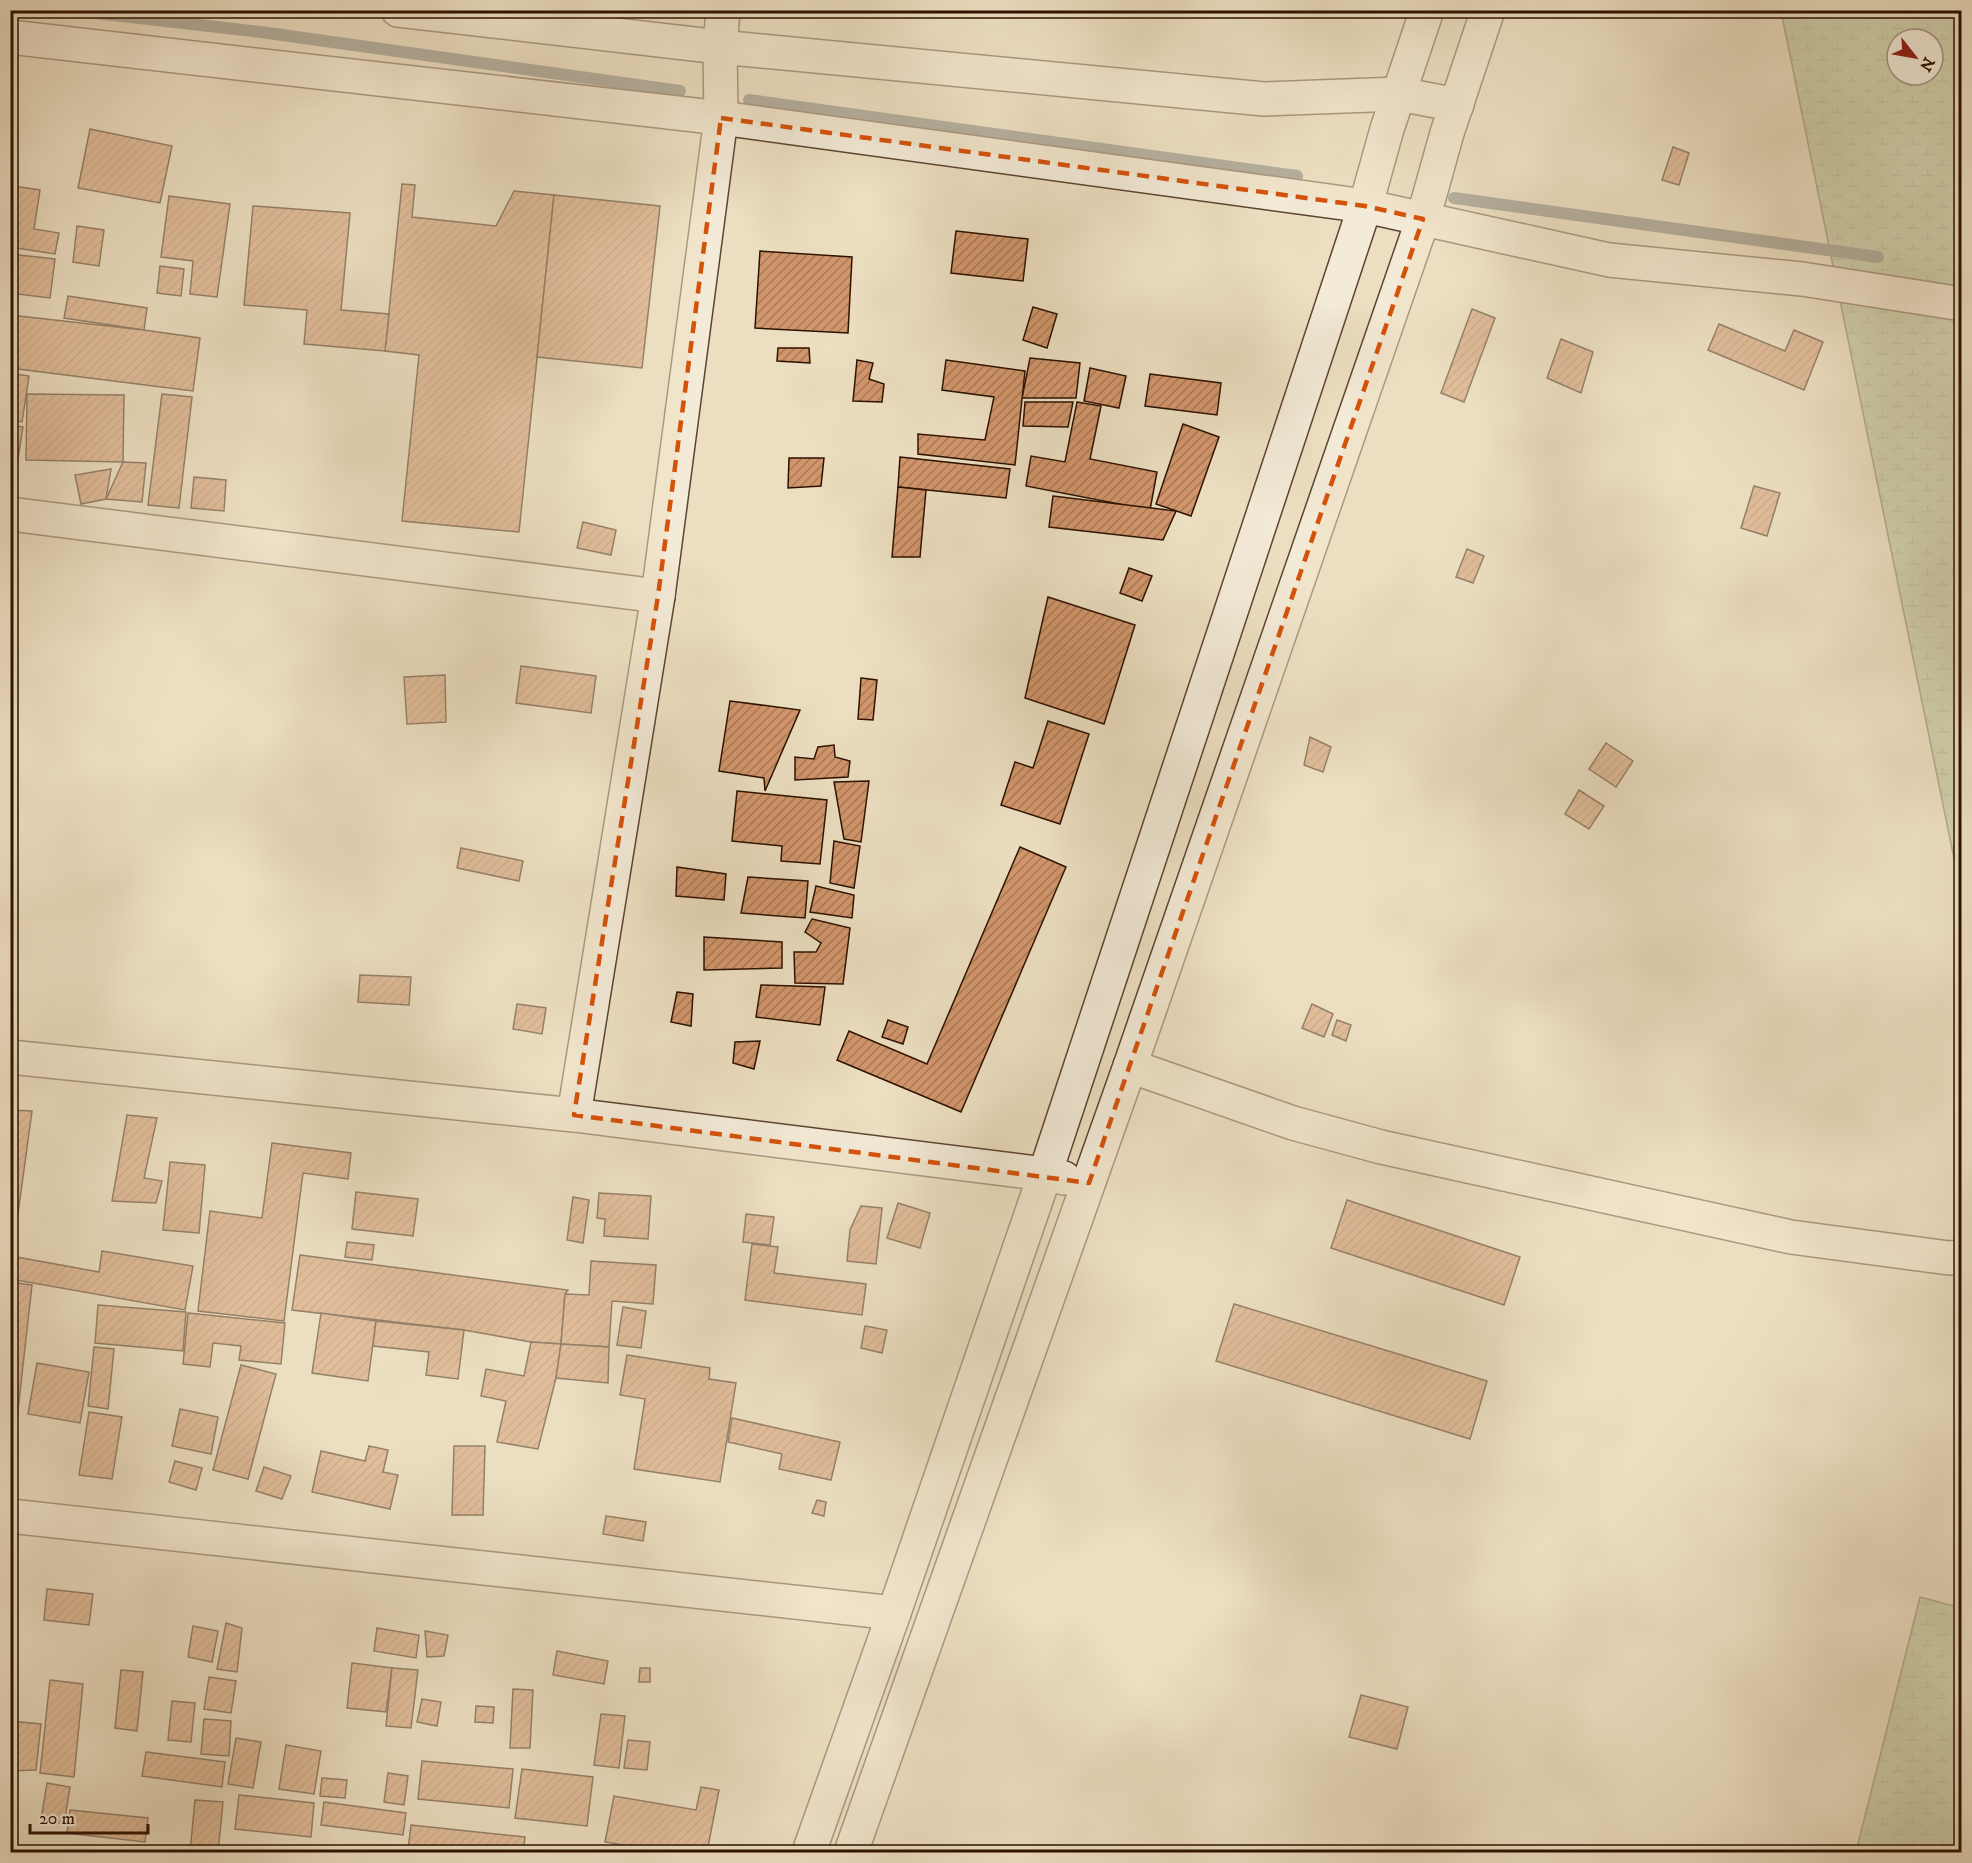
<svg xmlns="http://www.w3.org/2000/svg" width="1972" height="1863" font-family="'IM FELL DW Pica',serif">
<defs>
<pattern id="wetland-marsh" width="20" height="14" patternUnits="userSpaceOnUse" patternTransform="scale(1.5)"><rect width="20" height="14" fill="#b1c398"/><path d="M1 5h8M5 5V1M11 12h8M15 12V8" fill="none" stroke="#98a681"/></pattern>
<pattern id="building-hatch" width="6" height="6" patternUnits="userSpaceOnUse" patternTransform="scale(1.5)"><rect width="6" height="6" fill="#d2966c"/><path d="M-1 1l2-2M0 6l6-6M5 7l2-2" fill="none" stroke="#ab7956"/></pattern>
</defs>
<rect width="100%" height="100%" fill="#ecdfc1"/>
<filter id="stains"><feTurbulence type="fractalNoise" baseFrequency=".00333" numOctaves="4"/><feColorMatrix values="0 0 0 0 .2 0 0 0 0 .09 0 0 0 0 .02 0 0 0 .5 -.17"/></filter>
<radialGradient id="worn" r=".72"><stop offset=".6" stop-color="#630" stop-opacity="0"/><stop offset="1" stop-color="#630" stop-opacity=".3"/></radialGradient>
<g fill="url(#wetland-marsh)" stroke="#6e6a4c" stroke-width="1.5" fill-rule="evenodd">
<path d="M1781 11H1961V885L1959 883ZM1897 39H1933V75H1897Z"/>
<polygon points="1920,1597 1961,1608 1961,1852 1856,1852"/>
</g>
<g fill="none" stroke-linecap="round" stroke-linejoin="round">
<g stroke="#717673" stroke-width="12">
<polyline points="70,10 261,32 680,91"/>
<polyline points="749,100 1297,176"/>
<polyline points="1454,198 1878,257"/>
</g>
</g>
<g fill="url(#building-hatch)" stroke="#2c1100" stroke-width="1.5">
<polygon points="90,129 172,146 160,203 78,188"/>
<polygon points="1673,147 1689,153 1679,185 1662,180"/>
<polygon points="402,184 415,185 412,217 496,226 514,191 554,195 519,532 402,521 419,355 385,351"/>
<polygon points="13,186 40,190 34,229 59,233 55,254 10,247 10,199"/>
<polygon points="554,195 660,206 642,368 537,357"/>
<polygon points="169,196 230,204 217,297 190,294 193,261 161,257"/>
<polygon points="253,206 350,213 341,310 389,314 385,351 304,344 307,310 244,305"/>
<polygon points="77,226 104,230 99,266 73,262"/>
<polygon points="956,231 1028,239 1023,281 951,273"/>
<polygon points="760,251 852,257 848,333 755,328"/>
<polygon points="10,254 55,259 50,298 10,293"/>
<polygon points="160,266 184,269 181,296 157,293"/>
<polygon points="68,296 147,308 144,330 64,318"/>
<polygon points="1033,307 1057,314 1047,348 1023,340"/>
<polygon points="1472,309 1495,318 1464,402 1441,393"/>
<polygon points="10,315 144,330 200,338 193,391 10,368"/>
<polygon points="1719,324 1785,351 1794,330 1823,342 1804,390 1708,350"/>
<polygon points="1561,339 1593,352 1581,393 1547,378"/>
<polygon points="778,348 809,348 810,363 777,361"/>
<polygon points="1030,358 1080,363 1076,398 1022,398"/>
<polygon points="857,360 873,363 869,379 884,384 882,402 853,401"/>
<polygon points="946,360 1025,371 1015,465 918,454 918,434 985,440 994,397 942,390"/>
<polygon points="1090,368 1126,376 1119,408 1084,401"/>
<polygon points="10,373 29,376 22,422 10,420"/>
<polygon points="1150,374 1221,383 1217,415 1145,406"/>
<polygon points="27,394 124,395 123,462 26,460"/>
<polygon points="162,394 192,397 179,508 148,505"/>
<polygon points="1025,402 1073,402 1068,427 1023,426"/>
<polygon points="1077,402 1101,406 1090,459 1157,472 1150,510 1026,486 1031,456 1065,462"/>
<polygon points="1183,424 1219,437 1191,516 1156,504"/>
<polygon points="10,425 23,427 15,478 10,477"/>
<polygon points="900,457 1010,469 1006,498 898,487"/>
<polygon points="789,458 824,458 821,486 788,488"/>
<polygon points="123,462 146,463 142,502 106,499"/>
<polygon points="111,469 106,499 81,504 75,475"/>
<polygon points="194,477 226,480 224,511 191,508"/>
<polygon points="1754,486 1780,493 1767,536 1741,528"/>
<polygon points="898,487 926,490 920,557 892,557"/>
<polygon points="1053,496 1176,511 1163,540 1049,527"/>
<polygon points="583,522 616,530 611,555 577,548"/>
<polygon points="1467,549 1484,556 1473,583 1456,577"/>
<polygon points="1129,568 1152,576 1142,601 1120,593"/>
<polygon points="1048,597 1135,625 1104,724 1025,698"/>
<polygon points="521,666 596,676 591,713 516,703"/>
<polygon points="445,675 446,722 407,724 404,677"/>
<polygon points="861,678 877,680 873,720 858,719"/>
<polygon points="730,701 800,710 765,791 764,778 719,771"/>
<polygon points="1048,721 1089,734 1060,824 1001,805 1015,762 1033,768"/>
<polygon points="1310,737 1331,747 1323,772 1304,765"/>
<polygon points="1606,743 1633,761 1616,787 1589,769"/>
<polygon points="834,745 835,757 850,761 848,777 795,780 795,757 814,759 818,747"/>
<polygon points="869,781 861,842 844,839 834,782"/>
<polygon points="1579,790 1604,806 1589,829 1565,814"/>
<polygon points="737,791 827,800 820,864 781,861 782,846 732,841"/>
<polygon points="834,841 860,846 854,888 830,883"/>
<polygon points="1020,847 1066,867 961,1112 837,1060 849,1031 927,1064"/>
<polygon points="461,848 523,861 519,881 457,868"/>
<polygon points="677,867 726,874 724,900 676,896"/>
<polygon points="748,877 808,881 805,918 741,913"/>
<polygon points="816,886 854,895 852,918 810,912"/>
<polygon points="812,919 850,928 843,984 795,983 794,952 816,952 821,943 805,932"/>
<polygon points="704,937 782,942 782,968 704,970"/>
<polygon points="360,975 411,977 409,1005 358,1002"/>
<polygon points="761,985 825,987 820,1025 756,1017"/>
<polygon points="677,992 693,994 691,1026 671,1022"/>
<polygon points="517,1004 546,1008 542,1034 513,1029"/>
<polygon points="1312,1004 1333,1014 1324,1037 1302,1028"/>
<polygon points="888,1020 908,1027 903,1044 882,1037"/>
<polygon points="1337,1020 1351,1025 1346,1041 1332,1035"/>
<polygon points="760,1041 754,1069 733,1063 735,1042"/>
<polygon points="10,1110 32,1111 14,1243 10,1253"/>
<polygon points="127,1115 157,1118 144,1178 162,1181 156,1203 112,1201"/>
<polygon points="272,1143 351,1153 348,1179 303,1173 284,1321 198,1311 210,1211 262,1218"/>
<polygon points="170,1162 205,1165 199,1233 163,1230"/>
<polygon points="356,1192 418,1199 413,1236 352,1229"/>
<polygon points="599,1193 651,1196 648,1239 604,1236 605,1219 597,1218"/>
<polygon points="573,1197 589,1200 583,1243 567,1240"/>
<polygon points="1347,1200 1520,1257 1504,1305 1331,1248"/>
<polygon points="898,1203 930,1213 920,1248 887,1238"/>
<polygon points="861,1206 882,1208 876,1264 847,1261 850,1230"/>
<polygon points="746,1214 774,1217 770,1245 743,1242"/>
<polygon points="347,1242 374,1245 372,1260 345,1257"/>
<polygon points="752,1244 778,1247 774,1273 866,1284 862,1315 745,1300"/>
<polygon points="102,1251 193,1266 185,1310 10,1279 11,1256 99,1272"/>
<polygon points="300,1255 568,1290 565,1294 561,1344 531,1342 464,1330 292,1310"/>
<polygon points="591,1261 656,1265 653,1304 612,1301 609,1347 561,1344 565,1294 589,1295"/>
<polygon points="10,1282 32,1285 17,1419 10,1415"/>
<polygon points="1234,1304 1487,1381 1470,1439 1216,1361"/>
<polygon points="98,1305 186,1312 183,1351 95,1343"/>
<polygon points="623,1307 646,1311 641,1348 617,1345"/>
<polygon points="188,1313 285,1323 281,1364 239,1360 241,1346 213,1343 210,1367 183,1364"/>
<polygon points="321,1313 376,1321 368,1381 312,1373"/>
<polygon points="376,1321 464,1330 458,1379 426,1375 429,1352 373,1346"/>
<polygon points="865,1326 887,1330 882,1353 861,1348"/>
<polygon points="531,1342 561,1344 556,1378 538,1449 497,1442 506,1401 481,1396 486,1369 524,1376"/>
<polygon points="561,1344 609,1347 608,1383 556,1378"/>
<polygon points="94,1347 114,1349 108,1409 88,1406"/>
<polygon points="627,1355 710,1368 709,1379 736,1383 720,1482 634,1469 645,1399 620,1395"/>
<polygon points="37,1363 89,1372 80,1423 28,1414"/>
<polygon points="241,1365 276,1374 248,1479 213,1470"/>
<polygon points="180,1409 218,1417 211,1454 172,1446"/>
<polygon points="89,1412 122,1417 112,1479 79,1475"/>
<polygon points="732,1418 840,1442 831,1480 779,1469 782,1454 728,1442"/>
<polygon points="369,1446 388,1450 383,1472 398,1475 390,1509 312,1492 321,1451 365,1461"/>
<polygon points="454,1446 485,1446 483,1515 452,1515"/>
<polygon points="175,1461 202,1468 196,1490 169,1482"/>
<polygon points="264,1467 291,1476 282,1499 256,1491"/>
<polygon points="817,1500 826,1502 824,1516 812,1513"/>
<polygon points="606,1516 646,1522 643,1541 603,1534"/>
<polygon points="47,1589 93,1594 89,1625 44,1620"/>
<polygon points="226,1623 242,1628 237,1672 217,1669"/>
<polygon points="193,1626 218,1631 212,1662 188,1657"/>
<polygon points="377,1628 419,1635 416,1658 374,1651"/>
<polygon points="425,1631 448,1635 444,1656 427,1657"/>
<polygon points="557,1651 608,1661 604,1684 553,1675"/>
<polygon points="352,1663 392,1668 386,1712 347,1708"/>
<polygon points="392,1668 418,1670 411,1728 386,1726"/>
<polygon points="640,1668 650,1668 650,1682 639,1682"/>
<polygon points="121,1670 143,1672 137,1731 115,1728"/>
<polygon points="209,1677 236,1681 231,1713 204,1709"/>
<polygon points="50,1680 83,1684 74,1777 40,1773"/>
<polygon points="513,1689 533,1690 530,1748 510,1748"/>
<polygon points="1361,1695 1408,1707 1397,1749 1349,1737"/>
<polygon points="422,1699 441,1702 437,1726 417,1722"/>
<polygon points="172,1701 195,1703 191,1742 168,1740"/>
<polygon points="476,1706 494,1707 493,1723 475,1722"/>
<polygon points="601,1714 625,1716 619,1768 594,1765"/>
<polygon points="204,1719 231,1721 229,1756 201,1754"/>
<polygon points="10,1721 41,1724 36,1770 10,1771"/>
<polygon points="236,1738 261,1742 253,1788 228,1784"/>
<polygon points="628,1740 650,1742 647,1770 624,1768"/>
<polygon points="286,1745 321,1751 314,1794 279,1789"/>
<polygon points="146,1752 225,1762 222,1787 142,1776"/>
<polygon points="422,1761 513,1769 509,1808 418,1799"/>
<polygon points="522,1769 593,1777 587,1826 515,1818"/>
<polygon points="388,1773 408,1776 404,1805 384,1802"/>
<polygon points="322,1778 347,1780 345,1798 320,1796"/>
<polygon points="47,1783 70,1787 64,1824 41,1820"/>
<polygon points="701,1787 719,1790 707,1852 666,1852 605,1842 614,1796 696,1810"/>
<polygon points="239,1795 314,1803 311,1837 235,1829"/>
<polygon points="195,1800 223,1802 218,1852 190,1852"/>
<polygon points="324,1802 406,1813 403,1835 321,1825"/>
<polygon points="70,1810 148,1818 145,1842 67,1833"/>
<polygon points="411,1825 525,1837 523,1852 426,1852 408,1850"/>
</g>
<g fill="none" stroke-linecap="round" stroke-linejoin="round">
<g stroke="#5c4430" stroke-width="36">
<g id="minor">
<polyline points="398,10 720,47 1264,99 1399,94 1457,105"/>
<polyline points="10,37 721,118 1365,206 1609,260 1802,279 1962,304"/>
<polyline points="10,514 658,596"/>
<polyline points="10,1057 574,1115 1045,1174 1064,1178"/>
<polyline points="1130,1066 1293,1123 1381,1147 1791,1237 1949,1258 1962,1257"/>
<polyline points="574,1115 658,596 721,118 720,47 723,10"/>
<polyline points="10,1516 894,1613"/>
<polyline points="809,1852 894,1613 1045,1174 1368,197 1387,129 1427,10"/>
<polyline points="851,1852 1130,1066 1423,219 1447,133 1488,10"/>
</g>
</g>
<use href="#minor" stroke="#f3ead7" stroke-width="33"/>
</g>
<path d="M0 0H1972V1863H0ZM721 118 1365 206 1423 219 1089 1183 574 1115 658 596Z" fill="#ecdfc1" fill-opacity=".55" fill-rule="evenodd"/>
<path fill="none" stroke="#d5520b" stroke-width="4.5" stroke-dasharray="12 8" stroke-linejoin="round" d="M721 118 1365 206 1423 219 1089 1183 574 1115 658 596Z"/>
<rect width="1972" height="1863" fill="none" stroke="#ecdfc1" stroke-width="36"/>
<rect x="12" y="12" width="1948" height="1839" fill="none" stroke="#2c1100" stroke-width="3"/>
<rect x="18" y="18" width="1936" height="1827" fill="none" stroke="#2c1100" stroke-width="1.5"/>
<g transform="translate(1915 57) rotate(121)"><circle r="28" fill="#f3ead7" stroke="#a39381" stroke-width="1.5"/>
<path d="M0-4.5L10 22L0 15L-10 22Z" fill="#8f2418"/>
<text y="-9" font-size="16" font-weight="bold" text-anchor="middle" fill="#2c1100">N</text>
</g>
<path d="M30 1824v9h118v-9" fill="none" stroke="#2c1100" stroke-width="3"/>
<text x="39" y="1824" font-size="18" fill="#2c1100" stroke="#f3ead7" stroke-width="4.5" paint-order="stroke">20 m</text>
<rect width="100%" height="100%" filter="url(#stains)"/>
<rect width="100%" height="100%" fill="url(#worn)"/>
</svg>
